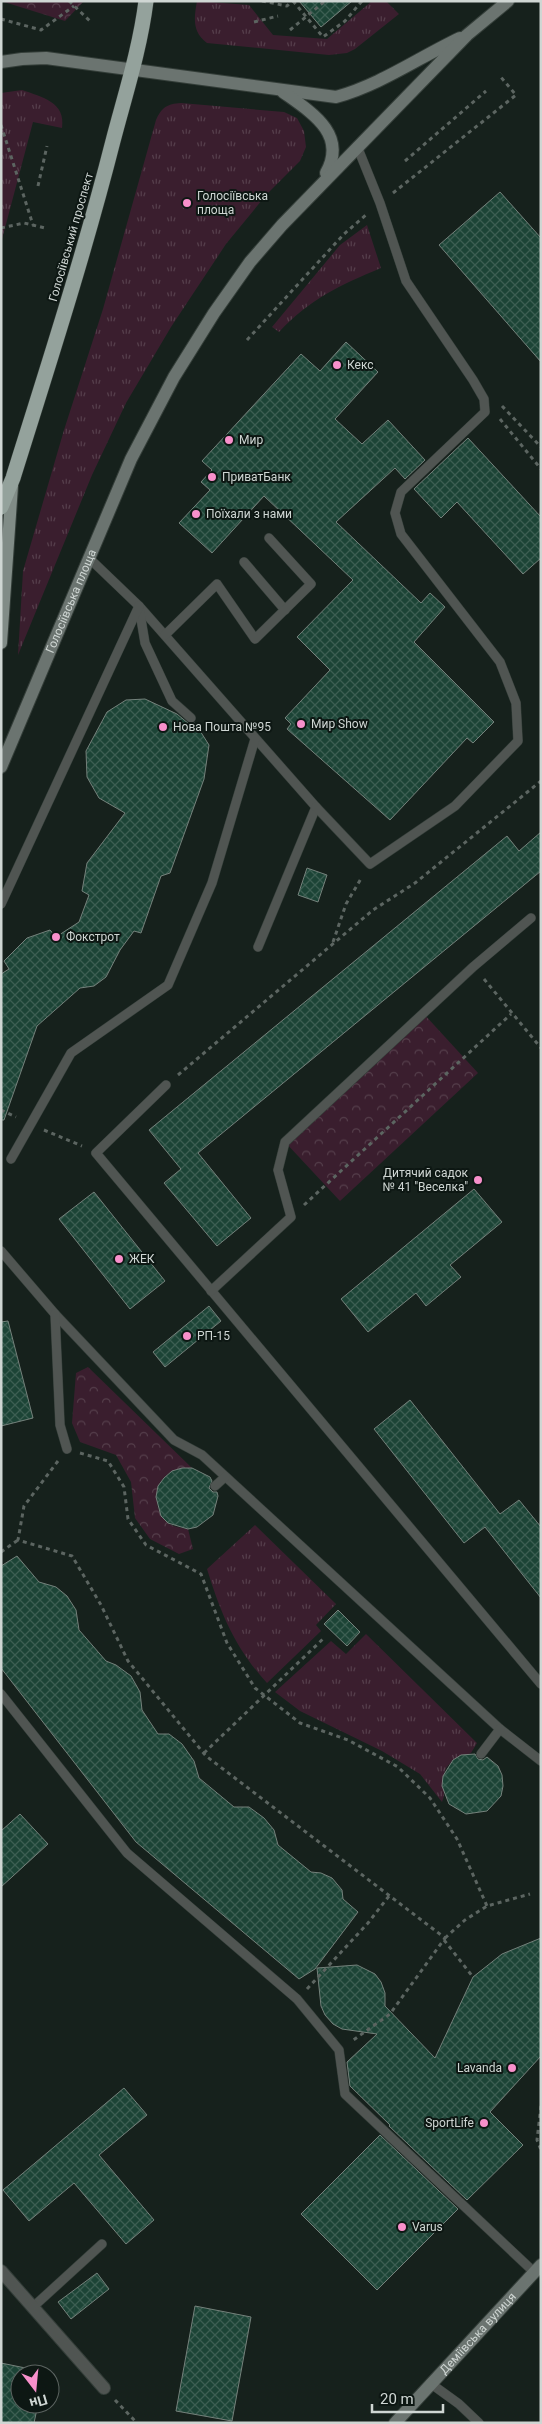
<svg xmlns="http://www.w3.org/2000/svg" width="542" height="2424" font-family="Roboto,sans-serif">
<defs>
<pattern id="grass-tufts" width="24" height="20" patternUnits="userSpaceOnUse" patternTransform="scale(1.25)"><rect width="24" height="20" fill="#3a1e2e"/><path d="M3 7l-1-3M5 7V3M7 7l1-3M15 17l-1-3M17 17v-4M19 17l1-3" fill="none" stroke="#553e4b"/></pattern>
<pattern id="forest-crowns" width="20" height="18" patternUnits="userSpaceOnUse" patternTransform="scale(1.25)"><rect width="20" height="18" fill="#3a1e2e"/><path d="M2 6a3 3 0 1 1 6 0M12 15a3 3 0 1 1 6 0" fill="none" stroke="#553e4b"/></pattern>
<pattern id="building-cross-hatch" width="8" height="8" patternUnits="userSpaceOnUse" patternTransform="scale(1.25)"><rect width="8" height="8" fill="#1c4436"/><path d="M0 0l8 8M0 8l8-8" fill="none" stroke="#3c5e52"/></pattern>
</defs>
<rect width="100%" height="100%" fill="#16211c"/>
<g fill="url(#grass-tufts)">
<path d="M197 1 249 5 273 35 327 39 372 1H386L399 14 355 49 347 53 329 55 207 43C192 32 194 18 197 1Z"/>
<path d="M22 90C42 97 66 102 62 128L33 122 1 243V93Z"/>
<path d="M181 103 284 112 297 118 304 131 306 147 300 161 267 194 226 244 171 327 126 403 92 475 18 655 23 571 64 430 103 309 156 120C162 107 167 104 181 103Z"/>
<path d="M367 225 381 268C340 285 310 299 279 332L272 327 340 245Z"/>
<path d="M255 1525 336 1604 316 1625 321 1631 267 1683C235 1648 221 1614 207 1569Z"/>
<polygon points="366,1634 477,1743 471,1753 453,1760 446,1768 443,1777 444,1796 442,1802 420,1774 382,1751 300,1711 275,1692 331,1641 346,1654"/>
</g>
<g fill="url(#forest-crowns)">
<polygon points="1,1 84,1 65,21"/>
<polygon points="423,1013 478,1073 340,1201 285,1142"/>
<path d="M88 1367 192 1468C186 1469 178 1469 173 1471 152 1480 152 1512 169 1524 175 1527 181 1528 188 1529L193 1549 179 1554 150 1539 135 1518 131 1482 116 1455 80 1442 72 1423 76 1373Z"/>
</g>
<g fill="url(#building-cross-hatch)" stroke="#74817b">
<polygon points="299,1 352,1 321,27"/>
<polygon points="500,192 541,238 541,362 439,245"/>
<polygon points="346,342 378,372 335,419 362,444 388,420 425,460 405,479 395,468 336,522 421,603 430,593 445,607 414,642 494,722 473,743 467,738 390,820 287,729 291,724 285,718 330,670 297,637 353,580 264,496 212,553 179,523 210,490 201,482 212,470 202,461 301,354 320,371"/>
<polygon points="468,438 541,517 541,558 523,574 457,502 441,518 414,489"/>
<polygon points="145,699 177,714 189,724 195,723 209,745 204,779 170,873 161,876 141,933 134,931 120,950 106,977 94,986 80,988 37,1026 4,1120 1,1120 1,974 9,969 4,961 27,938 50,930 56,937 79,922 89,895 82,891 87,863 125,813 99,798 87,777 86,751 107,712 126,700"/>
<polygon points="541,832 541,871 198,1153 251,1218 217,1246 164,1183 181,1169 149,1130 507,836 519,851"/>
<polygon points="307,868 327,875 318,902 298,895"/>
<polygon points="474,1189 502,1222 450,1265 461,1277 426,1306 416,1293 368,1332 341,1299"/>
<polygon points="94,1192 165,1281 130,1309 59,1219"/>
<polygon points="209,1306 221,1321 165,1367 153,1352"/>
<polygon points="8,1321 33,1418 1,1426 1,1322"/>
<polygon points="410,1400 500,1514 519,1500 541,1527 541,1598 485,1527 464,1543 374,1429"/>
<polygon points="182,1468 192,1468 210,1477 212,1481 209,1488 213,1492 217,1492 218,1496 213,1515 197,1527 188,1529 168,1523 161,1516 156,1497 158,1486 164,1478 172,1471"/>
<polygon points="17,1556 39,1582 56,1587 67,1596 76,1610 79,1630 106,1661 116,1665 131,1676 140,1692 142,1710 158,1734 169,1734 182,1744 194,1761 199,1778 234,1807 249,1807 264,1818 274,1830 278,1845 311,1872 321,1873 332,1878 342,1890 343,1899 358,1912 315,1969 299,1979 136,1842 1,1668 1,1566"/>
<polygon points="338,1610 360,1632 347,1646 324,1624"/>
<polygon points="475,1754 478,1759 483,1760 487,1757 498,1766 502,1775 503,1786 501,1796 487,1811 466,1814 449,1804 442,1786 443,1776 453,1760 461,1755"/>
<polygon points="20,1814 48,1844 1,1887 1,1831"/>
<polygon points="541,1938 541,2056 490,2112 523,2145 467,2200 389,2126 390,2125 350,2086 347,2062 377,2034 342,2029 333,2024 325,2015 321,2006 317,1968 357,1965 375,1974 381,1982 385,1993 385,2006 435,2058 473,1977 502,1954"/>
<polygon points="124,2088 147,2115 99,2155 154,2220 126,2244 74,2183 29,2221 3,2190"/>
<polygon points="380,2135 458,2209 377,2290 301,2214"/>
<polygon points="97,2273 109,2289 71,2319 58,2302"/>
<polygon points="195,2306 251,2317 232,2421 176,2411"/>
<polygon points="1,2363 45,2372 44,2374 20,2374 20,2404 38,2404 34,2423 1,2423"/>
</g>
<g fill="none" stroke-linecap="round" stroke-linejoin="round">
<g stroke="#343e39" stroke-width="10">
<g id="lane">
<polyline points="89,558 139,606 316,807 258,947"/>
<polyline points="244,562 285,610"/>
<polyline points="139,607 145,643 172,701 191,718"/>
<polyline points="165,635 217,584 255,639 311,584 269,538"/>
<polyline points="316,807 370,864 455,806 518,741 516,703 500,662 401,534 395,513 401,492 485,412 484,399 473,380 406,281 380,203 357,146"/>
<polyline points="1,904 139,606"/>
<polyline points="166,1085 96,1153 541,1684"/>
<polyline points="11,1159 71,1053 168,985 212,883 255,739"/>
<polyline points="1,1251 55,1314 174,1440 202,1455 500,1729 541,1761"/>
<polyline points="211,1291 291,1217 278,1170 285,1142 473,967 531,918"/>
<polyline points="55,1314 60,1425 67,1449"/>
<polyline points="215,1486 225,1477"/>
<polyline points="1,1694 127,1853 297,1999 339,2050 345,2094 534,2272"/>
<polyline points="481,1754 500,1729"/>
<polyline points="33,2307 102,2244"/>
<polyline points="430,2383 459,2404 479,2423"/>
</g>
</g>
<g stroke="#343e39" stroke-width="14">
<polyline id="street" points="1,2271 104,2388"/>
</g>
<g stroke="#343e39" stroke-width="14">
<g id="secondary">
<path d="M1 62 22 59 46 58 336 97C380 85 418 58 460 38"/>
<path d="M283 92C311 112 348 134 326 173"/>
<path id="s1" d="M1 767 131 459 174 377 214 313 250 262 282 225 467 35 508 1"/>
<path id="s2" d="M395 2423 541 2265"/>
</g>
</g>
<g stroke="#343e39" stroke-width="14">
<polyline id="primary" points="1,643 12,486"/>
</g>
<g stroke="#343e39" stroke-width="16">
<path id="highway" d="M1 507 13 478C48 366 84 255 113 141 125 95 140 49 146 1"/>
</g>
<g stroke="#5c6561" stroke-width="3" stroke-dasharray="4 4" stroke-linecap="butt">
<polyline points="69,1 90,21"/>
<polyline points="262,1 287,6 292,1"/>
<polyline points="293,1 323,37 345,21 362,1"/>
<polyline points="1,19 41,30 74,6"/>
<polyline points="254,22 278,16"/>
<polyline points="290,30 325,1"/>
<polyline points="1,125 33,225"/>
<polyline points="405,161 486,91"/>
<polyline points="38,186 47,146"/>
<polyline points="393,193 516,95 500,76"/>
<polyline points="1,228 24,223 45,228"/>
<polyline points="247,340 344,234 367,214"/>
<polyline points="502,406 541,447"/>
<polyline points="500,419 541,469"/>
<polyline points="333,942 346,904 362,877"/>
<polyline points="484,979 541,1048"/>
<polyline points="178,1075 373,910 415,883 541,781"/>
<polyline points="1,1110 16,1117"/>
<polyline points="44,1130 82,1146"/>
<polyline points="304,1205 511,1014"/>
<polyline points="80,1453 108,1461 124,1487 128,1519 146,1545 201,1574 227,1643 255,1688 300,1723 348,1740 398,1767 430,1798 457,1839 487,1906"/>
<polyline points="58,1461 24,1506 18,1540 72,1556 101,1605 128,1661 206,1756 445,1938 390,2014 352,2041"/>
<polyline points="1,1552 18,1540"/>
<polyline points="204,1753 325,1637"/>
<polyline points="445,1938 465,1920 487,1906 530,1894"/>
<polyline points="444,1940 473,1977"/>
<polyline points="307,1989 368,1923 389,1896"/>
<polyline points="541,2106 537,2140 541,2150"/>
<polyline points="115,2400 137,2423"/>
</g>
<use href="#lane" stroke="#505552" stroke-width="9"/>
<use href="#street" stroke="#505552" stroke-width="12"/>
<use href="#secondary" stroke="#6b7470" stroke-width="12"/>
<use href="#primary" stroke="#818c87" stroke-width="12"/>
<use href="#highway" stroke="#94a29c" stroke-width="15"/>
</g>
<g fill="#f890cb" stroke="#0d1713" stroke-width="2">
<circle cx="187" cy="203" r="5"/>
<circle cx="337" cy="365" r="5"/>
<circle cx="229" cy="440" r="5"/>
<circle cx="212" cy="477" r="5"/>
<circle cx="196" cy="514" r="5"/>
<circle cx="301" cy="724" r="5"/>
<circle cx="163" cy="727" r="5"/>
<circle cx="56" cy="937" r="5"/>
<circle cx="478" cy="1180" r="5"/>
<circle cx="119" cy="1259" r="5"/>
<circle cx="187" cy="1336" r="5"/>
<circle cx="512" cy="2068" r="5"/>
<circle cx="484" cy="2123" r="5"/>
<circle cx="402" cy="2227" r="5"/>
</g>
<g text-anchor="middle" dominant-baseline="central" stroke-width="4" stroke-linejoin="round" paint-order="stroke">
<g font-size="12" fill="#cfd6d3" stroke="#0d1713" text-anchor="start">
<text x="197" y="196">Голосіївська<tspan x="197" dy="14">площа</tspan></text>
<text x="347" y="365">Кекс</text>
<text x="239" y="440">Мир</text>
<text x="222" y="477">ПриватБанк</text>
<text x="206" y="514">Поїхали з нами</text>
<text x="311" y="724">Мир Show</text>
<text x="173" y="727">Нова Пошта №95</text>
<text x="66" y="937">Фокстрот</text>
<text x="468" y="1173" text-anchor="end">Дитячий садок<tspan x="468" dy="14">№ 41 "Веселка"</tspan></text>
<text x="129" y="1259">ЖЕК</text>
<text x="197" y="1336">РП-15</text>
<text x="502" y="2068" text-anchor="end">Lavanda</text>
<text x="474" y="2123" text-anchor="end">SportLife</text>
<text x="412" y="2227">Varus</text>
</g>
<g font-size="12" fill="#cfd6d3" stroke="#0d1713">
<text transform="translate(71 237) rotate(-74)">Голосіївський проспект</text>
<text stroke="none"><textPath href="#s1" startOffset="180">Голосіївська площа</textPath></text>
<text stroke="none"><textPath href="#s2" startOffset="122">Деміївська вулиця</textPath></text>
</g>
</g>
<rect width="542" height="2424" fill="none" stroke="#cfd6d3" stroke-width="5"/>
<g transform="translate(35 2389) rotate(164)"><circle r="24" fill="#0d1713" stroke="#5b6360"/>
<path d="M0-4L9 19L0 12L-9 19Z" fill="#f890cb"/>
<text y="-8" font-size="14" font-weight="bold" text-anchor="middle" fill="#cfd6d3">Пн</text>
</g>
<path d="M372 2404v8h71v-8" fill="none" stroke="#cfd6d3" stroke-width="2.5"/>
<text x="380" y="2404" font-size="15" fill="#cfd6d3" stroke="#0d1713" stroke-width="4" paint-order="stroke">20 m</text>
</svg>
